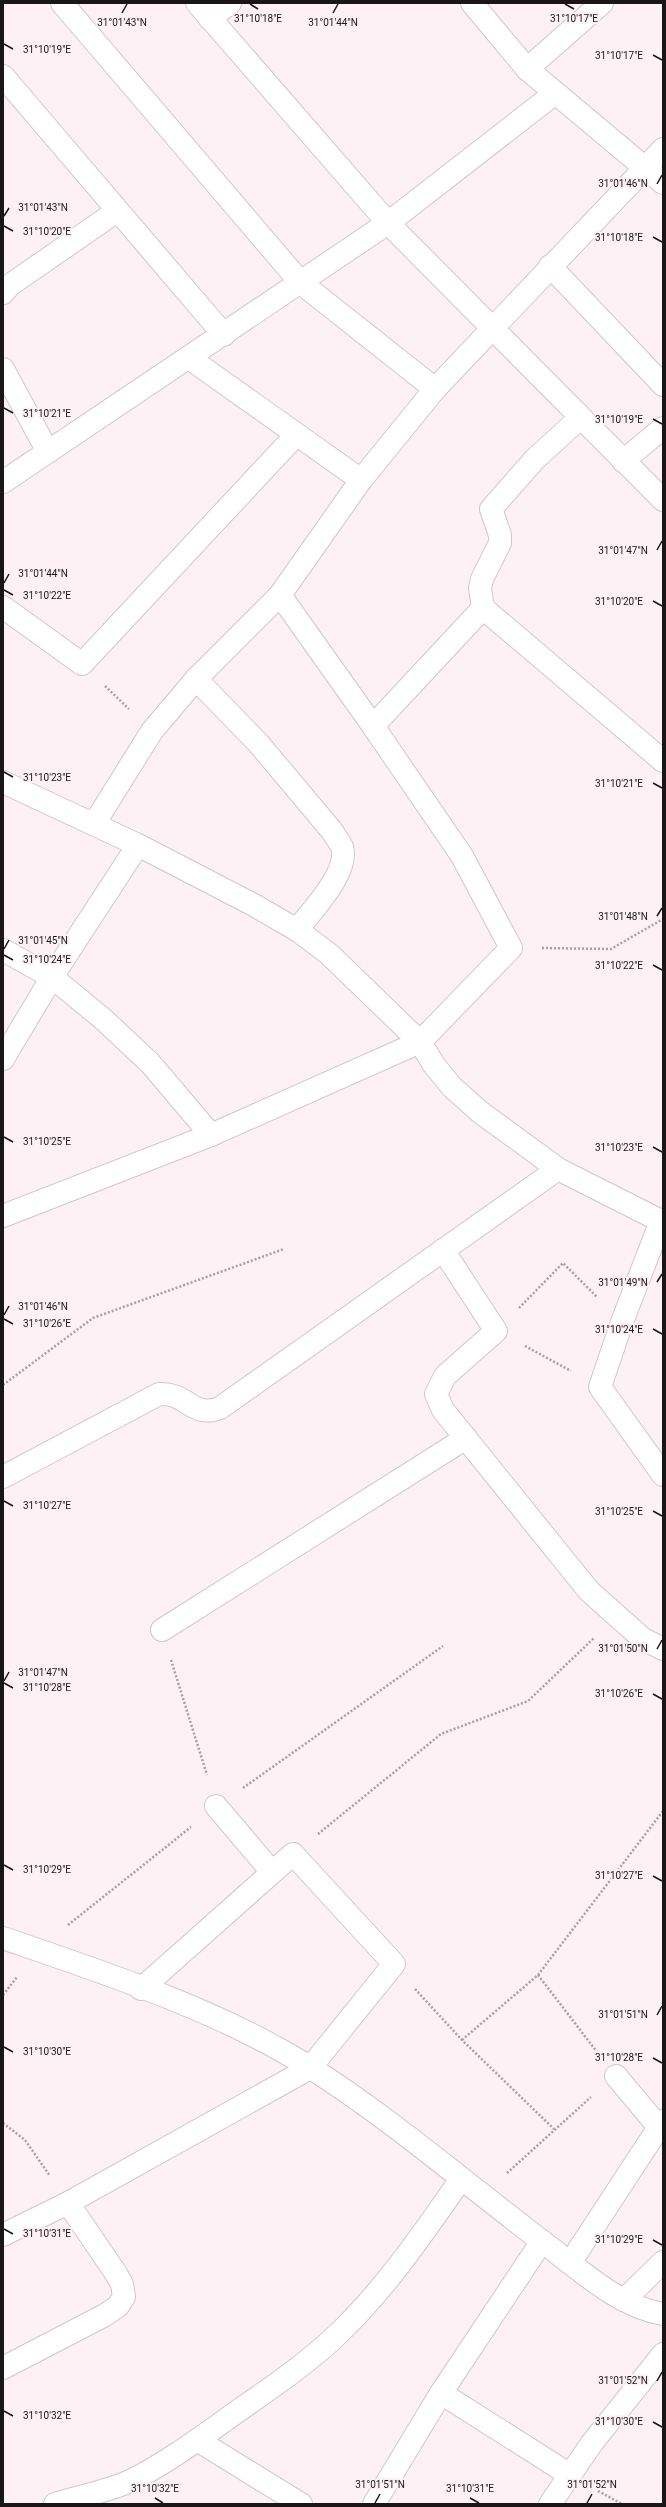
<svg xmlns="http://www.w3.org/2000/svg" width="666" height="2507" font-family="Roboto,sans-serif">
<rect width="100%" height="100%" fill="#fdf1f5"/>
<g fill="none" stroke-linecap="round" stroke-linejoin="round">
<g stroke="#d2c6ca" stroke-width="24">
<g id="minor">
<polyline points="62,3 301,283 435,389"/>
<polyline points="197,3 388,223 663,500"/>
<polyline points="472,3 527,69 663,183"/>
<polyline points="210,19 230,3"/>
<polyline points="527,69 602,3"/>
<polyline points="3,76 224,335"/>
<polyline points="550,266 663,385"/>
<polyline points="3,293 10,285 117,211"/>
<polyline points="189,358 361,480"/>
<polyline points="3,369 48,452"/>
<polyline points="580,418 535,459 491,509 500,535 500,543 482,579 480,588 483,608 663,761"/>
<polyline points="623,461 663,428"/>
<polyline points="3,482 388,223 554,94"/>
<polyline points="280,595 373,726"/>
<polyline points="3,607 82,664 296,435"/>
<path d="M196 679 259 744 332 831C335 836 340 842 342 847 350 872 311 911 297 930"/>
<polyline points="3,782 138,845 252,904 297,930 329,954 420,1042 434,1065 452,1087 480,1112 558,1169 663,1222"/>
<polyline points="94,824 152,731 196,679 280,595 361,480 435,389 663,149"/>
<polyline points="3,950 52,977 103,1019 150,1063 211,1135"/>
<polyline points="3,1059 52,977 138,845"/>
<polyline points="3,1216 211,1135 420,1042 511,948 462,856 373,726 483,608"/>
<polyline points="661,1221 622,1322 600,1387 663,1475"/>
<polyline points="443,1250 496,1331 445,1376 436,1394 443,1410 589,1591 643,1639 663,1649"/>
<path d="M3 1477 159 1394C187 1392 192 1419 220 1408L558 1169"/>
<polyline points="162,1630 466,1438"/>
<polyline points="216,1806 272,1872"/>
<path d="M3 1938C105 1973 219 2010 311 2068 391 2119 464 2182 539 2239 576 2266 616 2306 663 2314"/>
<polyline points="616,2076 663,2132"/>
<polyline points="3,2235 68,2203 310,2068 394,1964 293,1854 141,1989"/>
<polyline points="570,2263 663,2121"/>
<polyline points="624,2300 663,2262"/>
<polyline points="3,2368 105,2315 118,2306 124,2297 122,2284 115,2272 68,2203"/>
<polyline points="441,2393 570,2475"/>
<polyline points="197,2440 301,2504"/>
<path d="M55 2504C80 2496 106 2492 130 2481 160 2467 196 2441 224 2421 263 2393 305 2366 339 2333 386 2288 424 2232 461 2179"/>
<polyline points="374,2504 441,2393 542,2241"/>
<polyline points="550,2504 592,2443 663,2354"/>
</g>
</g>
<g stroke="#a89fa2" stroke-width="2.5" stroke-dasharray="2 2" stroke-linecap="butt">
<polyline points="105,686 129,709"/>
<polyline points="542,948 611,949 663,919"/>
<polyline points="519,1308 563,1263 597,1297"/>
<polyline points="525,1346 571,1371"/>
<polyline points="3,1385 93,1318 284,1249"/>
<polyline points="171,1660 207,1775"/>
<polyline points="243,1788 443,1646"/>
<polyline points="318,1834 441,1734 528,1701 594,1638"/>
<polyline points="68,1925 191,1827"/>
<polyline points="538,1975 597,2052"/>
<polyline points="415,1989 462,2040 554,2129"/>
<polyline points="3,1995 17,1977"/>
<polyline points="462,2040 538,1975 663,1811"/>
<polyline points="3,2123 25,2140 50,2176"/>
<polyline points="507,2173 591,2097"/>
<polyline points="598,2491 622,2504"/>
</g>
<use href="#minor" stroke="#fff" stroke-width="22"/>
</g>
<path fill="none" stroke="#1a1618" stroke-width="1.5" d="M250 4 258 9M565 4 574 9M122 13 127 4M333 13 338 4M4 44 13 49M653 55 662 60M657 184 662 175M4 216 9 208M4 226 13 231M653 237 662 242M4 408 13 413M653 419 662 424M657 550 662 541M4 583 9 574M4 590 13 595M653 601 662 606M4 772 13 777M653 783 662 788M657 916 662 908M4 949 9 940M4 955 13 960M653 965 662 970M4 1137 13 1142M653 1147 662 1152M657 1282 662 1274M4 1315 9 1306M4 1319 13 1324M653 1329 662 1334M4 1501 13 1506M653 1511 662 1516M657 1649 662 1640M4 1681 9 1672M4 1683 13 1688M653 1694 662 1699M4 1865 13 1870M653 1876 662 1881M657 2015 662 2006M4 2047 13 2052M653 2058 662 2063M4 2229 13 2234M653 2240 662 2245M657 2381 662 2372M4 2411 13 2416M653 2422 662 2427M155 2498 163 2503M470 2498 479 2503M375 2503 380 2494M587 2503 592 2494"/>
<g font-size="10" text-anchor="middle" fill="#1a1618" stroke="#fdf1f5" stroke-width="4" stroke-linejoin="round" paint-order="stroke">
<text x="258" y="22">31°10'18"E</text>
<text x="574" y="22">31°10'17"E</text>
<text x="122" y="26">31°01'43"N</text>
<text x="333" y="26">31°01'44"N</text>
<text x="47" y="53">31°10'19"E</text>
<text x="619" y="59">31°10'17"E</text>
<text x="623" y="187">31°01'46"N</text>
<text x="43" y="211">31°01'43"N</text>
<text x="47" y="235">31°10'20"E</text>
<text x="619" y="241">31°10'18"E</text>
<text x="47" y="417">31°10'21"E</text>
<text x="619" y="423">31°10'19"E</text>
<text x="623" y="554">31°01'47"N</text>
<text x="43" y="577">31°01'44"N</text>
<text x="47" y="599">31°10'22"E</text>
<text x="619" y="605">31°10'20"E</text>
<text x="47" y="781">31°10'23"E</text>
<text x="619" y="787">31°10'21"E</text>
<text x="623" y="920">31°01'48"N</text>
<text x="43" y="944">31°01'45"N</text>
<text x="47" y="963">31°10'24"E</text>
<text x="619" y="969">31°10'22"E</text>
<text x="47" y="1145">31°10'25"E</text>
<text x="619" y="1151">31°10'23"E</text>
<text x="623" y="1286">31°01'49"N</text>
<text x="43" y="1310">31°01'46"N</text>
<text x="47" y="1327">31°10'26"E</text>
<text x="619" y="1333">31°10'24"E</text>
<text x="47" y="1509">31°10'27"E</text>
<text x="619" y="1515">31°10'25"E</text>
<text x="623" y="1652">31°01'50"N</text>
<text x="43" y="1676">31°01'47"N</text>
<text x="47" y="1691">31°10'28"E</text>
<text x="619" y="1697">31°10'26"E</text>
<text x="47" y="1873">31°10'29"E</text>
<text x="619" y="1879">31°10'27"E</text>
<text x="623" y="2018">31°01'51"N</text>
<text x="47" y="2055">31°10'30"E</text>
<text x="619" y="2061">31°10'28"E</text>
<text x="47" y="2237">31°10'31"E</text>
<text x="619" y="2243">31°10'29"E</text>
<text x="623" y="2384">31°01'52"N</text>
<text x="47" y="2419">31°10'32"E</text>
<text x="619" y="2425">31°10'30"E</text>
<text x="380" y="2488">31°01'51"N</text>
<text x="592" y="2488">31°01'52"N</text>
<text x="155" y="2492">31°10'32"E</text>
<text x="470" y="2492">31°10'31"E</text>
</g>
<rect width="666" height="2507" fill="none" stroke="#1a1618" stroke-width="8"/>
</svg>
